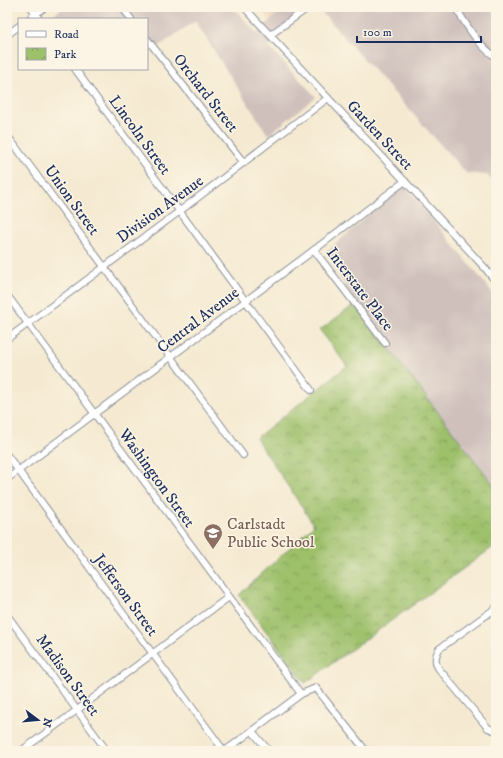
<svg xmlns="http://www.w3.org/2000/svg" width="503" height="758" font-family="'IM FELL DW Pica',serif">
<defs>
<pattern id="park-crowns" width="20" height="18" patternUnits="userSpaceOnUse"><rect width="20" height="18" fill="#9dc06a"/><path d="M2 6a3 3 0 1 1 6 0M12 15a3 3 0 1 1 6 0" fill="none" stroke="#7f9c5a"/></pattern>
</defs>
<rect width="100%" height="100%" fill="#fcf5e5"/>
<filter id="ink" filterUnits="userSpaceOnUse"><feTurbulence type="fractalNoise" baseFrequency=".025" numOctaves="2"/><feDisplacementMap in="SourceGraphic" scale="8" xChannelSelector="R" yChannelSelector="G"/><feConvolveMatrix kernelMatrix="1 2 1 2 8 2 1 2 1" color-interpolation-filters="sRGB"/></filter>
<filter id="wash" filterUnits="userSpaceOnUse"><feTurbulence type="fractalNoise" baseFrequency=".012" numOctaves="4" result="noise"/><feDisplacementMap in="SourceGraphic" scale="16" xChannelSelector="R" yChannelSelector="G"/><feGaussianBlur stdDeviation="0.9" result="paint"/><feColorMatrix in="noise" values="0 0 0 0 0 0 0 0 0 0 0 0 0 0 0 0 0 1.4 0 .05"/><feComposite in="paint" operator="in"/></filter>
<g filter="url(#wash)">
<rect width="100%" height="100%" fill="#f5ead1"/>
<polygon fill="#f3d4bf" points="256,7 284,7 270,20"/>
<g fill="#cfc0bb">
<polygon points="64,7 233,7 257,33 284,7 310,7 269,47 316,97 268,135 195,21 155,49 147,40 147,19 50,19 51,16"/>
<polygon points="317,7 496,7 496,185 487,175 466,173"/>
<polygon points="403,183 496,297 496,488 355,304 327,252"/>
</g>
<polygon fill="url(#park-crowns)" stroke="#5c7864" points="355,304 496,488 496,545 305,683 239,595 314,525 256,438 347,366 320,330"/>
</g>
<g filter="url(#ink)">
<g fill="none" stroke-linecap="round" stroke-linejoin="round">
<g stroke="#888c98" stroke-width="8">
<g id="street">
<polyline points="31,7 39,19"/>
<polyline points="122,7 131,19"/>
<polyline points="244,7 485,268 496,282"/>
<path d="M455 7C467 25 477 45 496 57"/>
<polyline points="29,19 45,7"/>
<polyline points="7,35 19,26"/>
<polyline points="270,35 309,7"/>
<polyline points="147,39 244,163"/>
<polyline points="75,69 311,390"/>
<polyline points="7,135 243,455"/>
<polyline points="314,250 385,343"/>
<polyline points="7,295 301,694"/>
<polyline points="7,339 180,211 328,98"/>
<polyline points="7,455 224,751"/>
<polyline points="7,479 314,250 405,181"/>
<path d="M496 608 439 649C435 656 434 662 439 669L488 728 496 731"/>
<polyline points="7,615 107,751"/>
<polyline points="252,731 269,751"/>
<path d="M21 751C91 701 159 648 229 597"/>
<polyline points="225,751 301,694 316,688 366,751"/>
</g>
</g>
<use href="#street" stroke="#fff" stroke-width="6"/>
</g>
</g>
<defs>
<g id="school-pin" transform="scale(1)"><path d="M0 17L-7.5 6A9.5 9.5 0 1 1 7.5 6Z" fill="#8d6e63" stroke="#fcf5e5"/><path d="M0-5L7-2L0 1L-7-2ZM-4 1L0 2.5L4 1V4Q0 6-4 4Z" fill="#fff"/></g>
</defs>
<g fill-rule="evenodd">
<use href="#school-pin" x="213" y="533"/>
</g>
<g text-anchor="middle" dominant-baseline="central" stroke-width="3" stroke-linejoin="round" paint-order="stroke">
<g font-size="16" fill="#1b2f5e" stroke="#fcf5e5">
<text transform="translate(206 93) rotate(52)">Orchard Street</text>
<text transform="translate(140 135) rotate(54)">Lincoln Street</text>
<text transform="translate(380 135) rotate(47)">Garden Street</text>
<text transform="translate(72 200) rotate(54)">Union Street</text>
<text transform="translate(160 209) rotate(-36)">Division Avenue</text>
<text transform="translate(360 289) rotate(53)">Interstate Place</text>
<text transform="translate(198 320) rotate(-37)">Central Avenue</text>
<text transform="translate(157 478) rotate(54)">Washington Street</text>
<text transform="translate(126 595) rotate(54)">Jefferson Street</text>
<text transform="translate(68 675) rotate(54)">Madison Street</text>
</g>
<g font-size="16" fill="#785e54" stroke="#fcf5e5" text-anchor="start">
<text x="227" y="524">Carlstadt<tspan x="227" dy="18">Public School</tspan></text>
</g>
</g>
<rect width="503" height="758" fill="none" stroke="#fcf5e5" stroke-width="24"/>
<rect x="18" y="18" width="130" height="52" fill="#fcf5e5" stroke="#a2a6af"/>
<rect x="26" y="31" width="20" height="6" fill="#ffffff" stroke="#a2a6af"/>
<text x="54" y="38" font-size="12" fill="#1b2f5e">Road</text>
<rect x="26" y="48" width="20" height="12" fill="url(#park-crowns)" stroke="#a2a6af"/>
<text x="54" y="58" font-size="12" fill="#1b2f5e">Park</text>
<g transform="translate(38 720) rotate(106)" stroke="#fcf5e5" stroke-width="3" paint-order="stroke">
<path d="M0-3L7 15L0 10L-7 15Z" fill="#1b2f5e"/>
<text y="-6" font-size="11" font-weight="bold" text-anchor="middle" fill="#1b2f5e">N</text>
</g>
<path d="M357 36v6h124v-6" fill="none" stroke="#1b2f5e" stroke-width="2"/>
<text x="363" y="36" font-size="12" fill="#1b2f5e" stroke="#fcf5e5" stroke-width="3" paint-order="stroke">100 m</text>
</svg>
